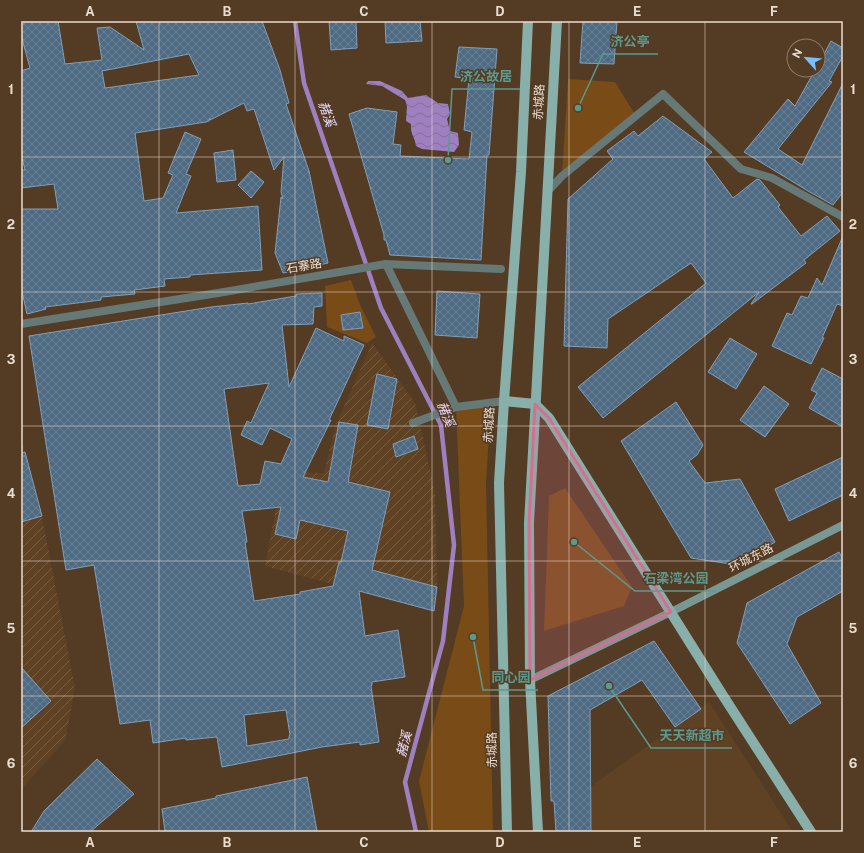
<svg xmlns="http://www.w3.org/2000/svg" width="864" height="853" font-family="'Public Sans','Noto Sans SC',sans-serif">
<defs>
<pattern id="industrial-furrows" width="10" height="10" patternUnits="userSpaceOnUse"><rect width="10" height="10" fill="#5f4223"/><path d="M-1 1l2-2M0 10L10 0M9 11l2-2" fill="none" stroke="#765d42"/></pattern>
<pattern id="water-waves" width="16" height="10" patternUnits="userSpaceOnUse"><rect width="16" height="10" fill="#9e80c0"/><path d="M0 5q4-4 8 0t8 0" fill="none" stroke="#846d99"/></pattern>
<pattern id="building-cross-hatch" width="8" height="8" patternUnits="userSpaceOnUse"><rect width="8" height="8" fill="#4f6b84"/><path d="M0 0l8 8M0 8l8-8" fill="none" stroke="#688094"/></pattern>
</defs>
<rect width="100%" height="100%" fill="#543b23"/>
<polygon fill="#5f4223" points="709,702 793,832 592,832 590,787"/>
<g fill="url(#industrial-furrows)">
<polygon points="372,343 415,403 435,492 437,582 434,611 265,566 283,472 324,473 335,427"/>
<polygon points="21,438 42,517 75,688 65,741 21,789"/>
</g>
<g fill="#794b16">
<polygon points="568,79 615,82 636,116 562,176"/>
<polygon points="351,280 361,307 376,337 367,343 327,327 325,286"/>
<polygon points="491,403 486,483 493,832 429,832 419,781 464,606 456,407"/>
<polygon points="565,488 632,587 624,606 544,631 549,496"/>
</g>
<path fill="url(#water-waves)" d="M368 81H380L402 91 408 98 426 95 438 103 448 104 450 114 447 119 450 131 458 133 459 145 454 152 422 149 416 146C415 137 410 134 411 124L406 121 407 106 405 100 382 86 366 84Z"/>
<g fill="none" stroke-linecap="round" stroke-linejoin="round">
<polyline stroke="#9e80c0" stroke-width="4.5" points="295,21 304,83 381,308 441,425 454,545 443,641 405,782 416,832"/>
</g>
<g fill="url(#building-cross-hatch)" stroke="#819fb9" fill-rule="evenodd">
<path d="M21 21H58L65 64 102 60 97 28 110 27 144 50 136 21H262L280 70 289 103 286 104 309 171 328 263 283 273 275 253 281 197 283 199 281 192 284 157 274 170 254 109 247 111 244 103 210 120V118L209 121 206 122 135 133 144 201 163 198 173 175 168 173 185 132 201 139 186 174 191 176 176 213 258 206 262 270 190 275V277L164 279 165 286 134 290 135 294 101 297V300L45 307 46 309 27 314 21 287V209H58L54 184 21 188V170H25L21 153V71L30 68 21 35ZM189 54 199 75 105 88 102 71Z"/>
<polygon points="329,21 356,21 357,48 331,50"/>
<polygon points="385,21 420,21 422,41 386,43"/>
<polygon points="583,21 617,21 614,64 580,63"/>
<polygon points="831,41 843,48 843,56 829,81 832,82 778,149 802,165 843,83 843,192 833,205 808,191 744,152 788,99 795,106 815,70 818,70 818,65"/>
<polygon points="459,47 497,49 489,155 487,155 481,260 390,255 386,240 384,240 384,235 349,114 367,108 397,112 393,144 401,145 400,156 469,159 472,132 464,130 469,79 455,77"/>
<polygon points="663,116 712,152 704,159 733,198 757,179 760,180 780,205 778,207 801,236 827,216 840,231 804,260 806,263 752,304 751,304 759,292 603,418 578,387 706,283 691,263 608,319 607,348 564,346 568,199 613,159 607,151 634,131 638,136"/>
<polygon points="233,150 236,180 217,182 214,153"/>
<polygon points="251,171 264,182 251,198 238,185"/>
<polygon points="843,236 843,306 837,304 822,338 824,338 811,364 772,346 787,313 792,315 801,296 808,298 817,278 822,285"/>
<polygon points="437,291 480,294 477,338 435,335"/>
<path d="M322 293V306L314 307 313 324 282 325 289 387 316 328 344 341V336L364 345 329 420H331L303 477 328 482 339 422 358 425 348 482 390 492 372 570 437 587 434 611 359 591 365 636 398 630 405 677 372 682V685L371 686 379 742 360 745V742L322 747 222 767 217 737 186 740V738L153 743 150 720 120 724 94 565 66 570 29 336 211 307 248 303V304L296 296V294ZM269 383 251 423 247 421 241 435 262 445 270 428 292 439 281 464 265 461 260 484 238 486 224 389ZM281 507 275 534 296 539 300 520 348 531 341 562H339L333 586 300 592V594L254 601 245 542H247L242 511ZM286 710 290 735 289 736V739L247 746 244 715Z"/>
<polygon points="360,312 363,328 343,330 341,315"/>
<polygon points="730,338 757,354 736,389 708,372"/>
<polygon points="822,368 843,379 843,427 809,408 817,393 811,390"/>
<polygon points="377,374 397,379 388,429 367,425"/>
<polygon points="764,386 789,404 765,437 740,420"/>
<polygon points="676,402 703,445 697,455 689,461 705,483 740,479 775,542 737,565 691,558 621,441"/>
<polygon points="414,436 418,449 396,457 393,444"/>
<polygon points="25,452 42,516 21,522 21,453"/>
<polygon points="843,457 843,495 789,521 775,489"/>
<polygon points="839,552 843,559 843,591 797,617 787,644 821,703 790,724 737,643 747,603"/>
<polygon points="654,641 701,709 675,727 642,680 590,710 591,832 556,832 554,801 551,801 548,696"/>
<polygon points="21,667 51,701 21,728"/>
<polygon points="97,759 134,794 90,832 31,832 44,811"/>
<polygon points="307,777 317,831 310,832 165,832 162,809 216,798 216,796"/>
</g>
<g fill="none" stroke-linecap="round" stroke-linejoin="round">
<g stroke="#667976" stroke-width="8">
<polyline points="547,192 562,176 663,94 741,169 772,178 843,217"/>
<polyline points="386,264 501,269"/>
</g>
<g stroke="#667976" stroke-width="8">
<polyline points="21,324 218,293 386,264 456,407 504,401"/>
<polyline points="413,423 456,407"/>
</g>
<polyline stroke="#799893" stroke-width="8" points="530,680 671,612 843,525"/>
<g stroke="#88afa9" stroke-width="10">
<polyline points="504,401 535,404 549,418 722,694 811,832"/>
<polyline points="507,832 499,483 504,401 521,172 528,21"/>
<polyline points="538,832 530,680 529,523 557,21"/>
</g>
</g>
<path fill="#d4708f" fill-opacity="0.2" stroke="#d4708f" stroke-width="3" stroke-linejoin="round" d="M535 404 549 418 671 612 530 680 529 523Z"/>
<path fill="none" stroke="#ebdcce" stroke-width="1" stroke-opacity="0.55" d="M159 21V832M295 21V832M432 21V832M569 21V832M705 21V832M21 157H843M21 292H843M21 426H843M21 561H843M21 696H843"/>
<g text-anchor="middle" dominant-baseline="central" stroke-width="3" stroke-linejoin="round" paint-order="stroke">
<g font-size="12" fill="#ebdcce" stroke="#543b23">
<text transform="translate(539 102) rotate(-87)">赤城路</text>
<text transform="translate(304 266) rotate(-10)">石寨路</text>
<text transform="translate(489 425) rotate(-87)">赤城路</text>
<text transform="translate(751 558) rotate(-27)">环城东路</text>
<text transform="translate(492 750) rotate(-91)">赤城路</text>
</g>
<g font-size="13" font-style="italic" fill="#eadafe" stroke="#543b23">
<text transform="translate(327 114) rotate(71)">赭溪</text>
<text transform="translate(446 414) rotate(68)">赭溪</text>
<text transform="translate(404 744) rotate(-75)">赭溪</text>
</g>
</g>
<path fill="none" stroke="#5c9a90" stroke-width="1.5" d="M578 108L603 54H658M448 160L452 89H520M574 542L635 591H716M473 637L483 690H538M609 686L651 748H732"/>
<g fill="#5c9a90" stroke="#543b23" stroke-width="1.5">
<circle cx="578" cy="108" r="4"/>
<circle cx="448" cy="160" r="4"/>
<circle cx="574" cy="542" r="4"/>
<circle cx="473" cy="637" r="4"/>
<circle cx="609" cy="686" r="4"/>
</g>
<g font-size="13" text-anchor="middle" font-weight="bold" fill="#5c9a90" stroke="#543b23" stroke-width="3" stroke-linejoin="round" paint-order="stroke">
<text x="630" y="46">济公亭</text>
<text x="486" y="81">济公故居</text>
<text x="676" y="583">石梁湾公园</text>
<text x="511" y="682">同心园</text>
<text x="692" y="740">天天新超市</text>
</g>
<rect width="864" height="853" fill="none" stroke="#543b23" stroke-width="44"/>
<g transform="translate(806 58) rotate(297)"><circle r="19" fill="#543b23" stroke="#907b67"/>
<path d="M0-3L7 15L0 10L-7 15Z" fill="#7abff8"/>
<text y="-6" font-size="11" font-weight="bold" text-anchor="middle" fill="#ebdcce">N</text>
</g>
<rect x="22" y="22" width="820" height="809" fill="none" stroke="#ebdcce" stroke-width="1.5"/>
<g font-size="13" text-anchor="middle" font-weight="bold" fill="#ebdcce">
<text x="90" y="16">A</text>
<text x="227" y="16">B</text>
<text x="364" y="16">C</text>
<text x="500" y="16">D</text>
<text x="637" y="16">E</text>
<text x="774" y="16">F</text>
<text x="11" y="94">1</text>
<text x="853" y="94">1</text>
<text x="11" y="229">2</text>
<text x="853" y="229">2</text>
<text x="11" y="364">3</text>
<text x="853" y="364">3</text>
<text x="11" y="498">4</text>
<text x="853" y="498">4</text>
<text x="11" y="633">5</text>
<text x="853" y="633">5</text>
<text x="11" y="768">6</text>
<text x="853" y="768">6</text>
<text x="90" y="847">A</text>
<text x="227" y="847">B</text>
<text x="364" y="847">C</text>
<text x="500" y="847">D</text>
<text x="637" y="847">E</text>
<text x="774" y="847">F</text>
</g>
</svg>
